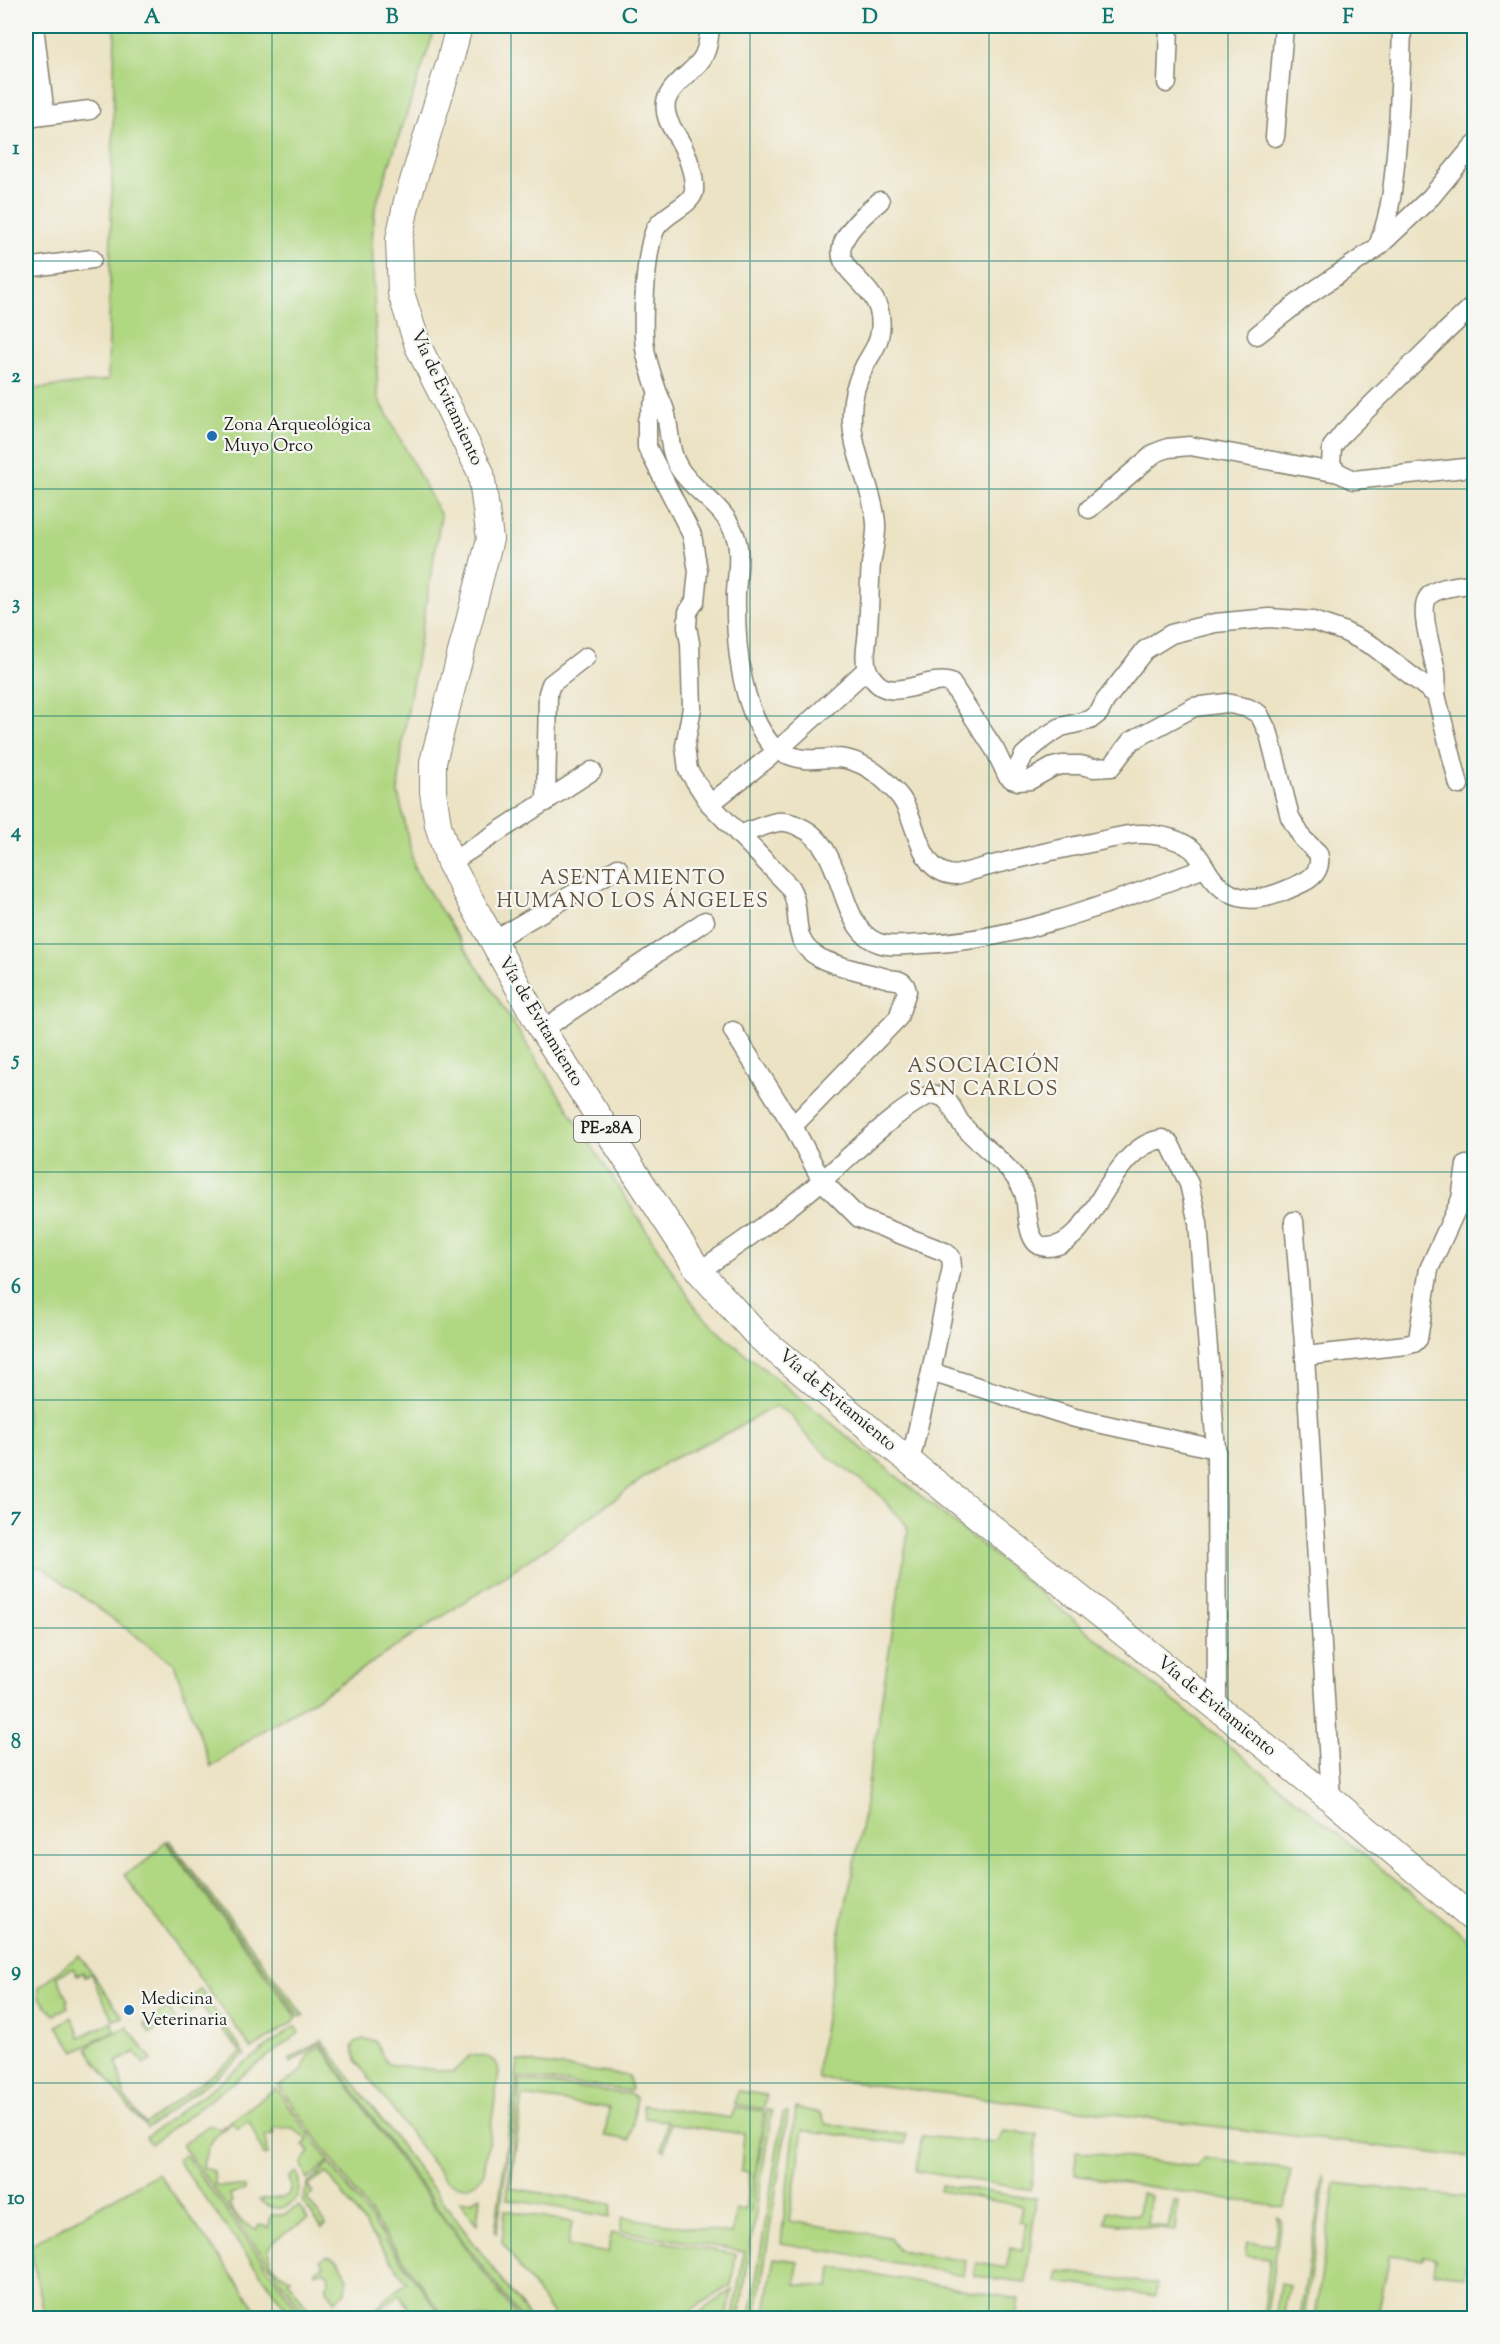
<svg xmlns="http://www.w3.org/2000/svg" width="1500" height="2344" font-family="'Sorts Mill Goudy',serif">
<rect width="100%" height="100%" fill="#f6f6f2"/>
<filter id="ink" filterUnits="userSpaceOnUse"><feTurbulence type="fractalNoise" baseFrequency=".0167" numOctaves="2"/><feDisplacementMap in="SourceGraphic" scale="12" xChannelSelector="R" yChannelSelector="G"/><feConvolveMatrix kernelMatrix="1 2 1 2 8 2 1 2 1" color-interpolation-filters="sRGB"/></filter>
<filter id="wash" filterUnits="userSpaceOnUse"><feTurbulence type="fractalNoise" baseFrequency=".008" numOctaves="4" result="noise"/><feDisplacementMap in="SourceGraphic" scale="24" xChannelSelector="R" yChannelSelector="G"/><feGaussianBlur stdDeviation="1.35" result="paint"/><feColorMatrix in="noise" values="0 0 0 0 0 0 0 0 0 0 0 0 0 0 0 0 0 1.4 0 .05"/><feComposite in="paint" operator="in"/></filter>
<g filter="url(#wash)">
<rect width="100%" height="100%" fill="#ece3c5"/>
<g fill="#b0d782" stroke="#667a4f" stroke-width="1.5">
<polygon points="115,26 436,26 375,208 372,240 378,397 441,516 403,738 398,792 415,870 698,1311 737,1347 1474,1944 1474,2158 818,2078 817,2070 835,1956 859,1841 908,1532 907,1526 876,1491 831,1459 805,1434 790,1414 775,1406 731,1431 666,1462 548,1547 333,1688 257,1734 211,1767 174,1664 42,1567 26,1566 26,390 108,380"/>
<polygon points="169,1840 304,2016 300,2017 167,1841"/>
<polygon points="165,1841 297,2017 292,2023 252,2049 124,1875 148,1860"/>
<polygon points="79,1955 123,2017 113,2020 91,1974 85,1976 83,1972 77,1975 74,1968 57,1976 68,2001 66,2002 68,2007 54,2015 39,1997 39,1987"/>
<polygon points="200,1989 245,2055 147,2128 128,2107 87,2049 94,2042 127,2027 152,2060 144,2064 135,2052 117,2062 124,2096 145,2124 241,2053 217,2023 209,2017 200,2006 186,2016 180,2010"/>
<polygon points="168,2008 179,2025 176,2027 170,2020 150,2034 144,2024"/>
<polygon points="72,2017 80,2037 112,2022 115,2030 75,2052 57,2026"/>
<polygon points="295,2026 299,2033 151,2144 146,2137"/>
<path d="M364 2039 375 2041 387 2064 453 2072 471 2055C486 2057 498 2055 499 2073L484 2172C475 2189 460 2190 445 2180L357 2062 352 2047 355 2042Z"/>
<polygon points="322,2040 530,2318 521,2318 400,2157 321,2043 290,2063 290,2059"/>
<polygon points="321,2046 399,2159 518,2318 445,2318 279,2086 302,2071 308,2055"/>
<polygon points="518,2061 629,2076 631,2091 519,2077 497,2233 495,2231"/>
<polygon points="520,2080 629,2094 637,2098 630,2140 605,2136 609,2108 523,2096 510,2188 612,2204 610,2217 507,2199"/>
<path d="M276 2088 329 2161 307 2180 301 2164 310 2152 303 2146 308 2139 293 2129 273 2127V2135L265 2136 268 2154 264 2155 249 2121 238 2128 232 2123C214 2134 205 2147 203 2168L214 2171 215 2186 245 2187V2190L230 2195 232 2202 229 2204C235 2217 244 2225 257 2229L259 2225 269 2227 271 2215H283L299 2206 308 2219C298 2226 287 2231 278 2238 259 2251 273 2274 291 2278L288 2281 315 2318H308L182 2145 209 2125 220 2129Z"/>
<polygon points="738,2091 766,2095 764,2109 734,2104"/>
<polygon points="642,2105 731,2118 735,2107 764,2111 750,2213 767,2110 772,2111 739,2318 733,2318 744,2251 620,2231 623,2217 732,2234 736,2209 745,2210 750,2173 741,2170 744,2134 670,2124 665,2150 662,2149 667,2121 645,2118"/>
<polygon points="796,2108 821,2113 826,2124 906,2135 905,2144 803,2130 789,2221 889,2237 898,2250 966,2261 964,2275 781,2243"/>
<polygon points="783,2113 788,2113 756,2318 750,2318"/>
<polygon points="1004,2131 1037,2135 1031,2190 916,2171 922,2136 997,2143"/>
<polygon points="1076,2151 1196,2167 1204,2158 1291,2170 1285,2208 1075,2175"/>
<polygon points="185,2154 304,2318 293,2318 177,2160"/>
<polygon points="330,2163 443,2318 417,2318 399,2295 378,2310 377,2308 384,2302 383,2300 407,2282 327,2173 308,2186 313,2193 307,2198 326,2225 322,2228 302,2201 308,2184"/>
<path d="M296 2172C309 2199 281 2220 259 2200 273 2196 297 2205 289 2177Z"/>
<polygon points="158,2173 263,2318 45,2318 30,2245"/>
<polygon points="1323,2176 1325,2180 1304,2318 1300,2318"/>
<polygon points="1335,2183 1474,2198 1474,2279 1471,2278 1472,2267 1465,2266 1464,2276 1434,2273 1436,2258 1424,2256 1422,2259 1390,2255 1378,2314 1373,2318 1315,2318"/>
<polygon points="941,2185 1036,2199 1026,2282 974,2276 977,2263 1006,2268 1011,2248 1022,2251 1026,2223 1019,2221 1022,2206 940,2191"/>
<polygon points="1141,2194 1151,2196 1147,2224 1168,2228 1174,2201 1178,2201 1175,2231 1105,2222 1107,2211 1138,2215"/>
<polygon points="480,2196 477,2225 460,2201 471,2201"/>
<polygon points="505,2210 572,2222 568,2246 608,2253 611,2233 736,2254 731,2285 678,2318 555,2318 502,2242"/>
<polygon points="1278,2217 1281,2220 1267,2313 1264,2311 1270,2258 1245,2255 1247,2242 1274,2245"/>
<path d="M326 2256C344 2259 349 2275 346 2291L335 2300 325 2286 329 2282 328 2274 322 2271 316 2273 315 2271 324 2266 320 2260Z"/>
<polygon points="774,2258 798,2261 796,2284 830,2287 832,2267 1019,2299 1016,2318 764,2318"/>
<polygon points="1059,2271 1157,2284 1155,2296 1057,2282"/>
<polygon points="1280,2283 1289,2285 1283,2318 1275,2318"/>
<polygon points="732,2290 727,2318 691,2318"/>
</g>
</g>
<g filter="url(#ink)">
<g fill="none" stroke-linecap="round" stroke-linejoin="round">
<g stroke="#848070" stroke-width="21">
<g id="minor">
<polyline points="34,26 45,115"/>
<path d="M710 26C709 37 708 51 701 60 691 74 670 85 666 102 663 120 676 132 683 147 689 159 695 178 694 191 692 205 665 213 656 228 645 248 641 331 646 354 649 368 654 381 658 394L647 420V447L692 535 698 571 695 601 688 612 687 627 690 643 692 708 685 746 688 770 710 804 789 886C805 911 786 940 820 958 840 968 865 972 886 978 890 980 895 979 900 981 905 983 906 987 907 991L898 1018 793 1126"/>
<polyline points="1167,83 1169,26"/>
<polyline points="26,118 90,110"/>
<polyline points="1275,137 1284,26"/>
<path d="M1379 243C1392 210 1394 177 1397 142 1400 103 1401 65 1402 26"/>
<polyline points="26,268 92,259"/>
<polyline points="1474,305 1440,337 1343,433 1332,447 1331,465 1339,473 1354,480 1474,467"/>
<polyline points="1257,335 1308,295 1378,247 1431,197 1474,145"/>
<path d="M658 394C661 400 665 408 666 415 670 433 669 452 679 468 695 494 725 504 736 538 741 554 737 576 736 592 735 643 740 714 777 751L867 669"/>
<polyline points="1089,509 1155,453 1168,448 1190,446 1339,473"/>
<path d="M1436 695C1436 687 1437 679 1436 672 1434 655 1416 607 1430 595 1440 586 1462 586 1474 583"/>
<polyline points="1012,779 1024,755 1045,737 1061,727 1090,720 1099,713 1105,701 1145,650 1171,634 1215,623 1269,618 1313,621 1343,631 1373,646 1436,695 1459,785"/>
<polyline points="546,802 548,693 551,684 586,657"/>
<path d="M710 804 777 751C786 754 795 758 804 759 815 760 826 758 836 758 863 759 885 778 901 798 919 823 917 874 956 875 1002 862 1048 851 1095 842 1111 839 1127 833 1144 834 1160 835 1179 839 1192 849 1201 857 1205 869 1213 879 1240 912 1273 897 1304 882 1316 876 1322 866 1318 853L1303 839 1290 817 1269 734 1259 714 1248 708 1226 703 1194 707 1131 741 1111 767 1094 768 1080 765H1062L1053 767 1030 780 1018 781 1012 779 1007 775 995 750 951 683C927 675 893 704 874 680 871 677 868 672 867 668 863 656 868 640 868 627 870 606 869 585 871 564 873 551 877 536 876 523 873 486 850 451 852 413 852 396 857 380 865 365 871 354 879 344 880 332 890 267 788 276 880 201"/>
<path d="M739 835C751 831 765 824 778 822 785 821 794 824 800 827 847 847 836 929 879 943 893 948 910 944 924 944 1022 940 1114 901 1205 868"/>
<polyline points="450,863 592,771"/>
<polyline points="492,941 618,868"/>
<polyline points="542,1030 705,921"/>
<polyline points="733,1031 793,1126 822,1181 859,1218 945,1252 951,1257 952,1267 931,1372 910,1462"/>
<polyline points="1294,1221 1305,1356 1331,1799"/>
<path d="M699 1271C743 1242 785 1212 825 1178 853 1154 900 1106 932 1094 936 1095 942 1096 945 1099 952 1104 955 1115 960 1122 979 1147 1012 1163 1024 1193 1029 1207 1024 1247 1047 1247 1095 1247 1107 1146 1163 1139L1170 1144 1189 1184 1198 1223 1216 1449 1217 1708"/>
<polyline points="1305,1356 1406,1345 1414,1343 1418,1339 1429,1269 1461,1199 1466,1165"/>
<polyline points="931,1372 1075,1418 1216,1449"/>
</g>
</g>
<g stroke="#848070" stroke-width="28">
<polyline id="highway" points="459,26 450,61 407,201 399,239 401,293 418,346 481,473 490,539 433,762 433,792 438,825 450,863 542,1030 699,1271 758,1336 910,1462 1331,1799 1474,1920"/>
</g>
<use href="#minor" stroke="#fff" stroke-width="18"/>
<use href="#highway" stroke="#fff" stroke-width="26"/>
</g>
</g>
<path fill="none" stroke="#0f766e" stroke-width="1.5" stroke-opacity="0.55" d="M272 26V2318M511 26V2318M750 26V2318M989 26V2318M1228 26V2318M26 261H1474M26 489H1474M26 716H1474M26 944H1474M26 1172H1474M26 1400H1474M26 1628H1474M26 1855H1474M26 2083H1474"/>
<g fill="#1f6fb2" stroke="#f6f6f2" stroke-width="2">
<circle cx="212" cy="436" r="6"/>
<circle cx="129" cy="2010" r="6"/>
</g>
<g text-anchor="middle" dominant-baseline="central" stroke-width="4.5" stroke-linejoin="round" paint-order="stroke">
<rect fill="#f6f6f2" stroke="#5d5d5c" stroke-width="1.5" x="574" y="1116" width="66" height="26" rx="4.5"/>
<g font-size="16" font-weight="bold" fill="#1c1c1c">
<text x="607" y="1129">PE-28A</text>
</g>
<g font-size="18" fill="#1c1c1c" stroke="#f6f6f2">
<text transform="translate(446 398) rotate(65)">Vía de Evitamiento</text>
<text transform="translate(540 1022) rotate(59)">Vía de Evitamiento</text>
<text transform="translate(837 1401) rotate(40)">Vía de Evitamiento</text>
<text transform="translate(1216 1707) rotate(39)">Vía de Evitamiento</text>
</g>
<g font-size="18" fill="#1c1c1c" stroke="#f6f6f2" text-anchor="start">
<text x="224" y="426">Zona Arqueológica<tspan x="224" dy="21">Muyo Orco</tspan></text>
<text x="141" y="2000">Medicina<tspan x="141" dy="21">Veterinaria</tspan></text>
</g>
<g font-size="20" letter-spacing="1.5" fill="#64523c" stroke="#f6f6f2">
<text x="633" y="879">ASENTAMIENTO<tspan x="633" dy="23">HUMANO LOS ÁNGELES</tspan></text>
<text x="984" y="1067">ASOCIACIÓN<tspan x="984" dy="23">SAN CARLOS</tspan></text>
</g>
</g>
<rect width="1500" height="2344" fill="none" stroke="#f6f6f2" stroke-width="66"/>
<rect x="33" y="33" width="1434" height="2278" fill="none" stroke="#0f766e" stroke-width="2"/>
<g font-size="20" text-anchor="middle" font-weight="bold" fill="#0f766e">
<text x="152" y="23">A</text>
<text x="392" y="23">B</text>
<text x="630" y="23">C</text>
<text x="870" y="23">D</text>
<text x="1108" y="23">E</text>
<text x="1348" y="23">F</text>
<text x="16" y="154">1</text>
<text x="16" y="382">2</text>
<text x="16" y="609">3</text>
<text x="16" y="837">4</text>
<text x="16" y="1065">5</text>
<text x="16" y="1293">6</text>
<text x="16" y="1521">7</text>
<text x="16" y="1748">8</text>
<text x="16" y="1976">9</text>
<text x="16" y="2204">10</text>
</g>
</svg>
